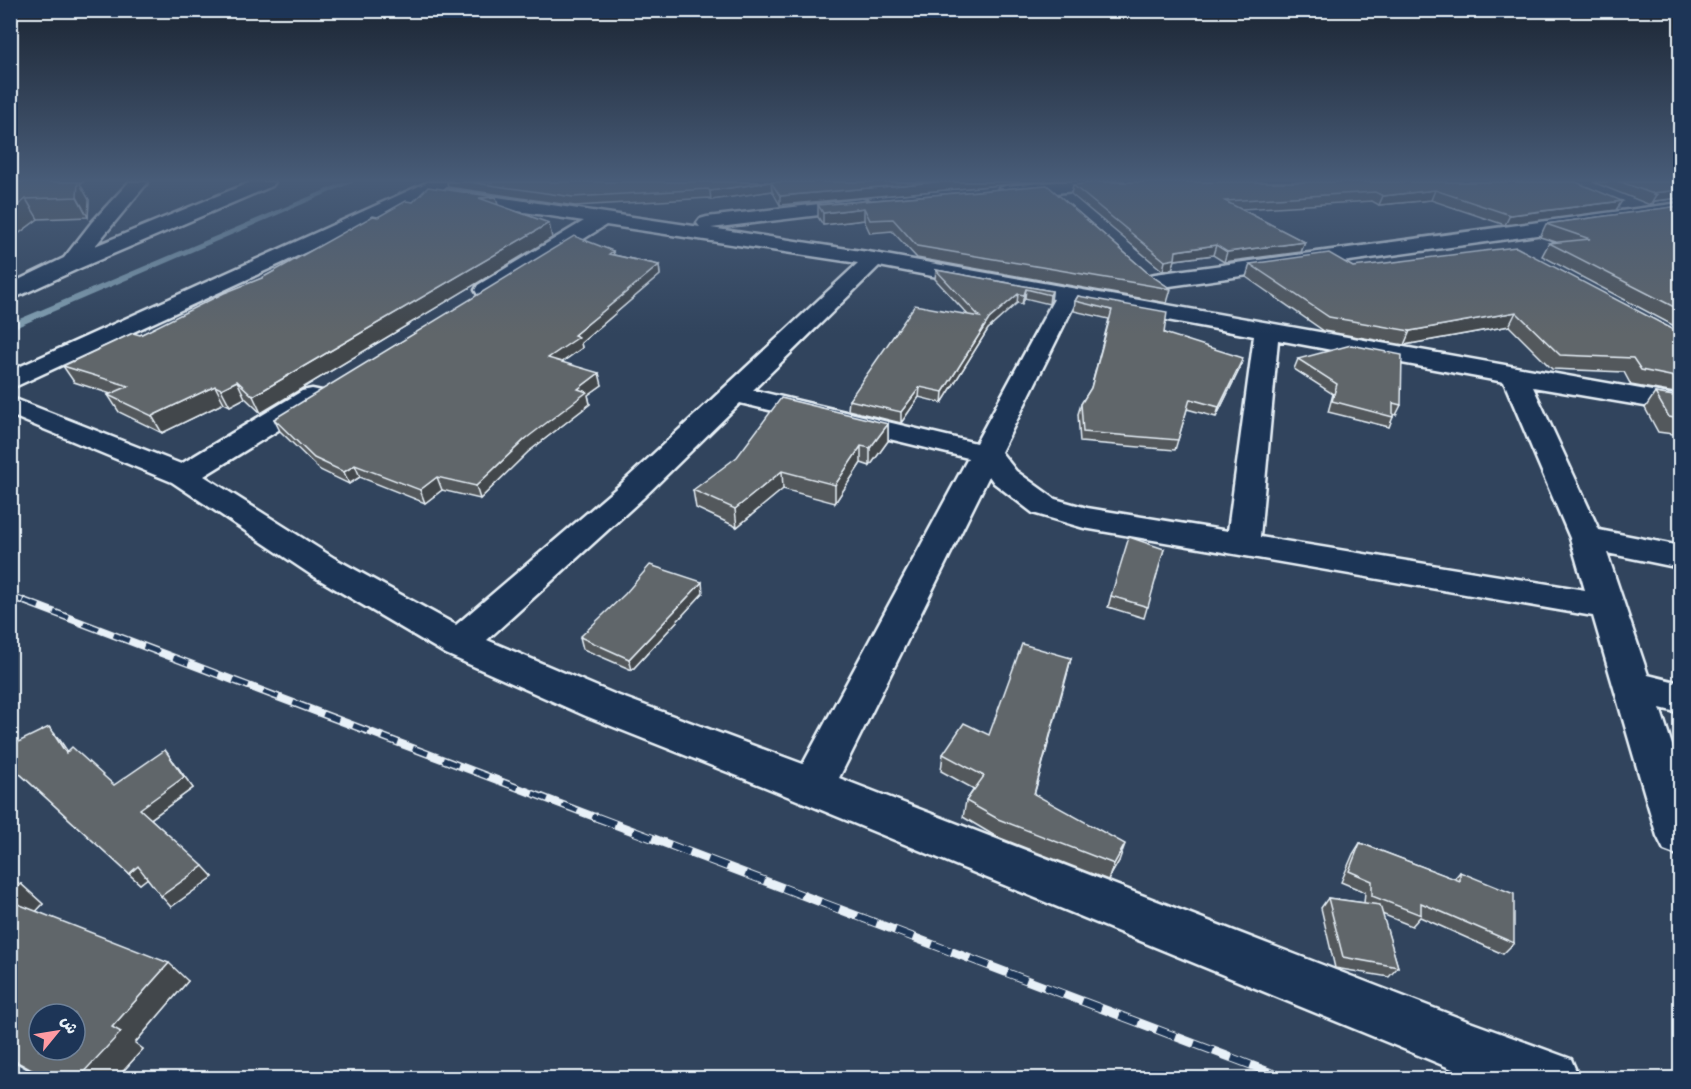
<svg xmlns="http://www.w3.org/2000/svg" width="1691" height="1089" font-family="Mynerve,'Playpen Sans Arabic',sans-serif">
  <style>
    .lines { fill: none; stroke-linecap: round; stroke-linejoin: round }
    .stream { fill: #82a0b2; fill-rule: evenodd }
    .minor-casing { stroke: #e8f1f8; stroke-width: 5 }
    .minor { fill: #1d3557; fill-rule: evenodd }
    .rail-far2-casing { stroke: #e8f1f8; stroke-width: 7 }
    .rail-far1-casing { stroke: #e8f1f8; stroke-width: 8 }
    .rail-casing { stroke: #e8f1f8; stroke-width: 9 }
    .rail-far2 { stroke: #1d3557; stroke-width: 4.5; stroke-dasharray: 13; stroke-linecap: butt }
    .rail-far1 { stroke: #1d3557; stroke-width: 5; stroke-dasharray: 16; stroke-linecap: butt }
    .rail { stroke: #1d3557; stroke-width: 7; stroke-dasharray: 20; stroke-linecap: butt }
    .wall { fill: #53585c; stroke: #e8f1f8; stroke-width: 1.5 }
    .shaded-wall { fill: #43474b; stroke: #e8f1f8; stroke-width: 1.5 }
    .building { fill: #60666b; stroke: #e8f1f8; stroke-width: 1.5; fill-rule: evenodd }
  </style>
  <rect width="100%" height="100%" fill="#31445d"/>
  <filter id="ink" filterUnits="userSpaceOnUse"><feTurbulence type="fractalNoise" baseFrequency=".0167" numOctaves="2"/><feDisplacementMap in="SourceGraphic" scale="12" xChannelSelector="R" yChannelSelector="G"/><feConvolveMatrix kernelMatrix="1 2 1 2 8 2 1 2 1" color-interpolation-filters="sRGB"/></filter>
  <g filter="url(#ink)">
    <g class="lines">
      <!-- stream -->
      <polygon class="stream" points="344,182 354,182 10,330 10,323"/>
      <defs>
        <g id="minor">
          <polygon points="129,182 148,182 95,246 251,182 275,182 272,186 80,268 10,300 10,284 64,258 92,222"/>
          <path d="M428,182H451L443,189L700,227L697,223L700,219L707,217L862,199L869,201L871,205L869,209L711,228L874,253L1680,396V412L1533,387L1599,530L1680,546V568L1607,553L1648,675L1680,683V713L1660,708L1680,770V856L1664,850L1657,836L1593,616L1084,528L1033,513L994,483L989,476L839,778L1467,1021L1571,1059L1579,1078H1477L1467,1075L763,786L586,716L446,654L310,574L172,482L10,415V397L181,464L302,391L312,389L322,391L325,397L322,403L204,476L334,558L456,625L621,484L858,263L606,225L494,295L486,297L478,295L475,290L478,285L584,221L425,197L10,389V371ZM879,266L1054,299L976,443L753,390ZM1075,303L1254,336L1228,531L1087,508L1055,499L1016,471L1001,452ZM1278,340L1504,382L1570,538L1585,590L1260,537ZM740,403L968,458L803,764L614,694L487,640L643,498Z"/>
          <polygon points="1056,182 1123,182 1120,186 1114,187 1006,198 999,196 997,192 999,188 1006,186"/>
          <polygon points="1680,203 1680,215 1155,288 1147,286 1144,281 1147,276 1155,274"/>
        </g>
      </defs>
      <!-- minor casing -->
      <use href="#minor" class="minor-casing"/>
      <!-- minor -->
      <use href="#minor" class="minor"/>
      <defs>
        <polyline id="rail-far2" points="10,596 28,603"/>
        <polyline id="rail-far1" points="24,601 600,819"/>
        <polyline id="rail" points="596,817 1285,1078"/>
      </defs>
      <!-- rail-far2 casing -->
      <use href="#rail-far2" class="rail-far2-casing"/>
      <!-- rail-far1 casing -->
      <use href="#rail-far1" class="rail-far1-casing"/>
      <!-- rail casing -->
      <use href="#rail" class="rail-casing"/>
      <!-- rail-far2 -->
      <use href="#rail-far2" class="rail-far2"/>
      <!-- rail-far1 -->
      <use href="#rail-far1" class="rail-far1"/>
      <!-- rail -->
      <use href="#rail" class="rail"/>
    </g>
    <!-- wall -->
    <g class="wall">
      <polygon points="10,182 83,182 80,184 89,200 88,217 38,219 10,240"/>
      <polygon points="447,182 1033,182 780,205 772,191 711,200 709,198 575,206 448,187"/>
      <polygon points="1576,182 1616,210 1505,225 1431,200 1379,205 1372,201 1241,209 1305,242 1301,252 1224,262 1213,255 1175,260 1172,269 1163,271 1071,194 1073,185"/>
      <polygon points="1593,182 1680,182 1680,198 1654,201 1653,204 1650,205"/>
      <polygon points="1047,185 1149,274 1171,289 1167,303 917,258 892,231 870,233 864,220 823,225 818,217 818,205"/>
      <polygon points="496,197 498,205 552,238 261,413 245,398 230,406 224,403 162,433 119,412 108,395 111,394 74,382 63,366 140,335 262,278 378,217 413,202"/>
      <polygon points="1680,206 1680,329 1542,256 1549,243 1556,242 1540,237 1546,224"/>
      <polygon points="613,251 614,255 659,265 660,275 581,343 582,348 562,362 602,385 588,395 590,404 528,452 480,499 442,490 425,503 360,477 349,484 320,470 280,431 274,419"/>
      <polygon points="1250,264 1353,267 1680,333 1680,394 1631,385 1624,372 1552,369 1509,326 1404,345 1324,331 1246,277"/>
      <polygon points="936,270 1052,291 1051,301 1049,304 1025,298 1022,304 1017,303 988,329 942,403 919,397 901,423 848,410 849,400 968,315 935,279"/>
      <polygon points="1078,296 1164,333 1240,368 1216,417 1187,409 1175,450 1080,442 1078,414 1081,404 1091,388 1109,319 1074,311 1075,301"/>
      <polygon points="1298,359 1401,405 1396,415 1393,414 1393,417 1389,427 1328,412 1333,394 1294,369"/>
      <polygon points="1655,393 1680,397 1680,435 1658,432 1645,408"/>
      <polygon points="888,424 888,441 870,466 861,463 835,503 783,489 737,527 696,508 693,490"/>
      <polygon points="1164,549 1144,618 1108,607 1111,596"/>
      <polygon points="703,593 632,670 583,649 580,637"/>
      <polygon points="1071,658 1034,794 1119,861 1108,880 995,836 963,817 966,801 974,789 941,771 943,754 989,735"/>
      <polygon points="59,739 67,751 114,785 174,762 193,788 151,819 213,877 171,907 147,878 140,884 17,771"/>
      <polygon points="1360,843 1454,879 1460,872 1514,943 1503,954 1420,917 1412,926 1382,914 1398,967 1389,977 1335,968 1321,908 1328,898 1364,903 1365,892 1341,882 1353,854"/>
      <polygon points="10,882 21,884 43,904 36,911 188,981 135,1043 143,1049 117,1078 43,1078 10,1059"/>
    </g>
    <!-- shaded-wall -->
    <g class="shaded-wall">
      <polygon points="58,182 83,182 80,184 89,200 88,217 77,197"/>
      <polygon points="771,182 772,191 711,200 710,191"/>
      <polygon points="935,182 1033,182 780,205 780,196"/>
      <polygon points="1435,190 1431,200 1379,205 1383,196"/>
      <polygon points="1680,190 1680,198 1654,201 1653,204 1650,205 1656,195 1652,193"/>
      <polygon points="26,199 38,219 10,240 10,211"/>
      <polygon points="1622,201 1616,210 1505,225 1510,215"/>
      <polygon points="864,208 864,220 823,225 823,213"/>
      <polygon points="549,223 552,238 261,413 253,396"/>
      <polygon points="1305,242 1301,252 1224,262 1227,252"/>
      <polygon points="1216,245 1213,255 1175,260 1172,269 1163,271 1165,261 1176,251"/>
      <polygon points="659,265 660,275 581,343 582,348 551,370 548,358 574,335"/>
      <polygon points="1026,289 1025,298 1022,304 1024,295"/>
      <polygon points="1052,291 1051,301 1049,304 1050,295"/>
      <polygon points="1018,294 1017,303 988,329 942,403 943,392 989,319"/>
      <polygon points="1516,312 1509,326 1404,345 1410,331"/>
      <polygon points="1243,358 1240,368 1216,417 1219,407"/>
      <polygon points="599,373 602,385 588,395 590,404 528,452 480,499 476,486 578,389"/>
      <polygon points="237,381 245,398 230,406 221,389"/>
      <polygon points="215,386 224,403 162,433 152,416"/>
      <polygon points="920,387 919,397 901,423 901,412"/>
      <polygon points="888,424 888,441 870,466 870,448"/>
      <polygon points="861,446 861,463 835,503 835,485"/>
      <polygon points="355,465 360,477 349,484 344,472"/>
      <polygon points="782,471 783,489 737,527 735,509"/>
      <polygon points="437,477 442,490 425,503 420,490"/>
      <polygon points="702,582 703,593 632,670 629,659"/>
      <polygon points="1071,658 1067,675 1030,810 1034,794"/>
      <polygon points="49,727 59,739 76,764 66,753"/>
      <polygon points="165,750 193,788 149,820 140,809"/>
      <polygon points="1125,844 1119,861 1108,880 1114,864"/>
      <polygon points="138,866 149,877 140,884 129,874"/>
      <polygon points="203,866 213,877 171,907 161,896"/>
      <polygon points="21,884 43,904 29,919 10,903 10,895"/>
      <polygon points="169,963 188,981 135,1043 143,1049 117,1078 78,1078 112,1027"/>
    </g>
    <!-- building -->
    <g class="building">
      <polygon points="10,182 78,182 77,197 26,199 10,211"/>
      <polygon points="469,182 769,182 710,191 708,189 573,197"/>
      <polygon points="771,182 935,182 780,196"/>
      <polygon points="1098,182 1576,182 1622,201 1510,215 1435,190 1383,196 1375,192 1225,201 1305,242 1227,252 1216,245 1176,251 1175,259 1165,261 1073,185"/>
      <polygon points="1621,182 1680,182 1680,190 1652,193 1658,195 1656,195"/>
      <polygon points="1047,185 1149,274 1171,289 917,246 893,219 870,220 864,208 823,213 818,205"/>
      <polygon points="428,187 496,197 479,198 549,223 253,396 237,381 221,389 215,386 152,416 108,395 129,386 63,366 133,333 140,335 224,293 262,278 373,216 378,217 406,201 413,202"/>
      <polygon points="1680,206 1680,310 1549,243 1590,239 1546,224"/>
      <polygon points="574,236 613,251 609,254 659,265 574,335 579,337 548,358 599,373 578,389 587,392 524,440 476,486 437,477 420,490 355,465 344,472 314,458 274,419"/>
      <polygon points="1516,247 1680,333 1680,378 1641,370 1633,358 1560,355 1516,312 1410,331 1329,317 1250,264 1329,253 1353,267"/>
      <polygon points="936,270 1052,291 1050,295 1026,289 1024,295 1018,294 989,319 943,392 920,387 901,412 849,400 915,305 980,317"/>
      <polygon points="1078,296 1167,312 1164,333 1243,358 1219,407 1190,399 1178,440 1083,432 1081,404 1091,388 1112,310 1075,301"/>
      <polygon points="1351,345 1402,355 1401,405 1393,403 1393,417 1332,401 1337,384 1298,359"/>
      <polygon points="1655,393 1680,397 1680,419 1669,417"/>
      <polygon points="781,398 888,424 870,448 861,446 835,485 782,471 735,509 693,490 737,457"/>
      <polygon points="1129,537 1164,549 1148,607 1111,596"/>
      <polygon points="650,565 702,582 629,659 580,637 625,594"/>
      <polygon points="1022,644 1071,658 1034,794 1125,844 1114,864 998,819 966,801 984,776 943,754 964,723 989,735"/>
      <polygon points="49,727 66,753 72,747 114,785 165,750 184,777 140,809 203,866 161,896 138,866 129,874 17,771 10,753 10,746"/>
      <polygon points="1360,843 1460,881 1460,872 1514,894 1514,943 1421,903 1421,915 1372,896 1372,881 1349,871"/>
      <polygon points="10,882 21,884 10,895"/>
      <polygon points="1328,898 1380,905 1398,967 1343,957"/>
      <path d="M10,901L169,963L112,1027L121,1032L78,1078H46L10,1058ZM39,1014H75V1050H39Z"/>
    </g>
  </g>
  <!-- sky -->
  <linearGradient id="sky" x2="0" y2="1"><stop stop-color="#1b2533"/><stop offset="0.54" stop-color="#485c78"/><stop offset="1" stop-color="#485c78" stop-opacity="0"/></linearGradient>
  <rect width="1691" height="334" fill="url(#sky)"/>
  <!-- margin -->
  <rect width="1691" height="1089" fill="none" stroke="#1d3557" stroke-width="36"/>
  <rect x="18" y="18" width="1655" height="1053" fill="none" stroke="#e8f1f8" stroke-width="2" filter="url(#ink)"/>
  <!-- north arrow -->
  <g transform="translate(57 1032) rotate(60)"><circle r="28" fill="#1d3557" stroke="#6e8097" stroke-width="1.5"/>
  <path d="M0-4.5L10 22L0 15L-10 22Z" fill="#ff9aa2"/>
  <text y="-9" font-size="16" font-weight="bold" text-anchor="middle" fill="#e8f1f8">ش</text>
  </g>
</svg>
